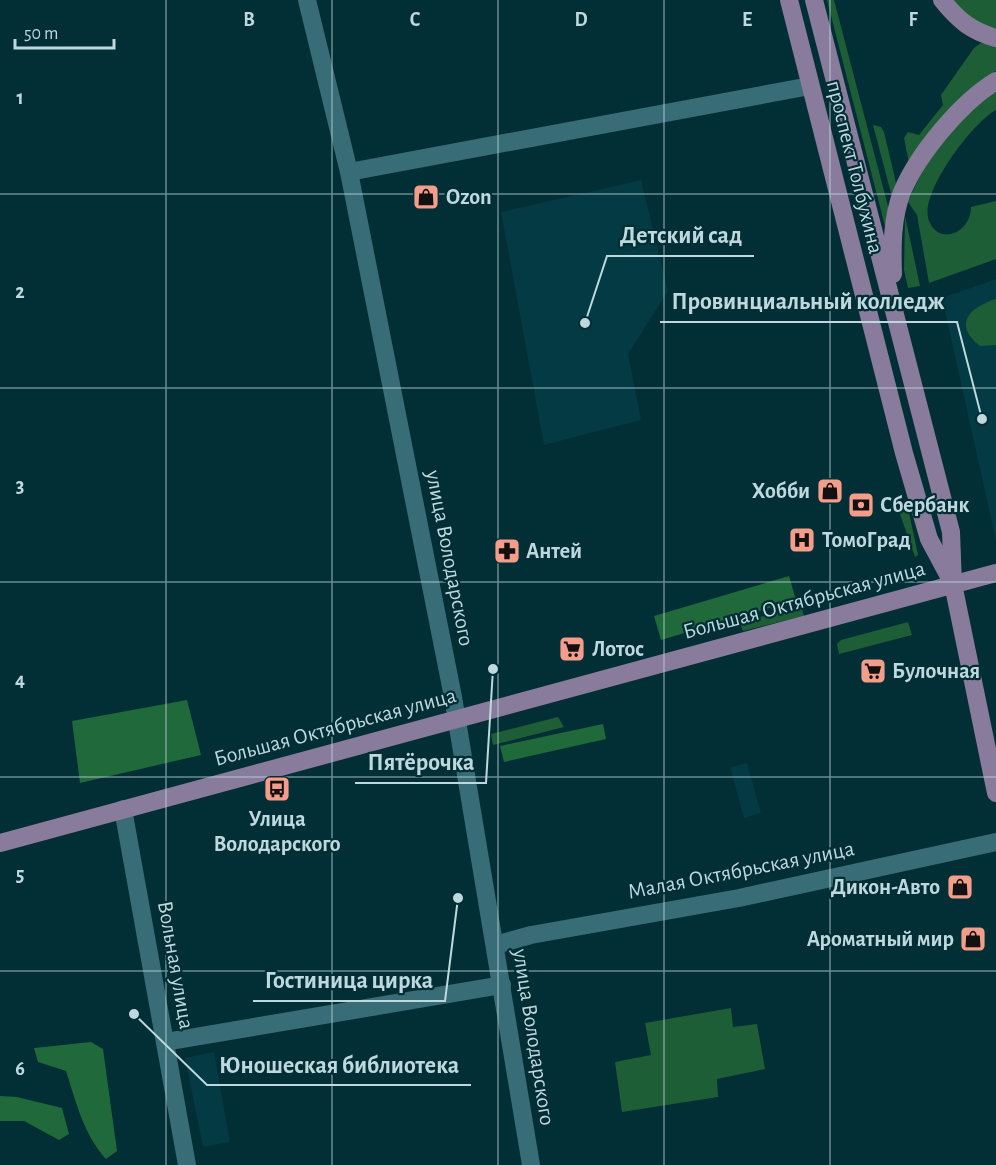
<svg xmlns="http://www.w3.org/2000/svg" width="996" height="1165" font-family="'Alegreya Sans',sans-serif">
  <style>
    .built { fill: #043a43 }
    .green { fill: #1e5e36 }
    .forest { fill: #20693b }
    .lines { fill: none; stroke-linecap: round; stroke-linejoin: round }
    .minor { stroke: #386c77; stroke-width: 18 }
    .major { stroke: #887b9c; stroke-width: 18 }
    .grid { fill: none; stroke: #bed8de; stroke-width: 1.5; stroke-opacity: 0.55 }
    .labels { text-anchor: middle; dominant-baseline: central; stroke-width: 4.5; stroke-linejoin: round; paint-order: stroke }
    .street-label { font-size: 22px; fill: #bed8de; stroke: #022e35 }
    .poi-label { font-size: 22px; font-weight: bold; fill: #bed8de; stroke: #022e35; text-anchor: start }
    .grid-label { font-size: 20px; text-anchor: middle; font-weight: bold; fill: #bed8de; stroke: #022e35; stroke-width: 4.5; stroke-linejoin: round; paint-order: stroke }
    .leader { fill: none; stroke: #bed8de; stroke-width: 2 }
    .callout-dot { fill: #bed8de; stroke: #022e35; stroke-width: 2 }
    .callout-label { font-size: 24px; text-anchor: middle; font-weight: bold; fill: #bed8de; stroke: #022e35; stroke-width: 4.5; stroke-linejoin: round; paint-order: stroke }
  </style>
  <rect width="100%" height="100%" fill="#022e35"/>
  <!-- built -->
  <g class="built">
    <polygon points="641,180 668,291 628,354 641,420 544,445 501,212"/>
    <polygon points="996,279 996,541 942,298"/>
    <polygon points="747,763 761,813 744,818 730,767"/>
    <polygon points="214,1052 230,1142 203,1147 185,1058"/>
  </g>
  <!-- green -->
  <g class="green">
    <polygon points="827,0 834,0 890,214 886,230"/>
    <polygon points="949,0 996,0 996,33 976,25"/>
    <path d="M981,43L996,46V71C958,92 934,129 909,163L904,138L908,132L919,135L943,105L941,95L974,48Z"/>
    <path d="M996,90V110C973,122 918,194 929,221C939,246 971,233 971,207L996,201V259L929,283L917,215L908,202C929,153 954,123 996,90Z"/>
    <polygon points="873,125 881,127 884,132 896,183 892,197"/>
    <polygon points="905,216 920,286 908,288 904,270"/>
    <path d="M996,299V345L980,346C952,324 970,307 996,299Z"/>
    <polygon points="899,496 908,508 918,555 915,557 894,497"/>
    <polygon points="801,605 804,616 743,631 740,623"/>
    <polygon points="908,622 912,635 839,654 837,644 841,640"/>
    <polygon points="558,717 564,727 493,745 491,734"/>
    <polygon points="731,1008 733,1027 757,1024 765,1069 717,1079 718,1097 622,1112 615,1062 651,1055 645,1023"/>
  </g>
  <!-- forest -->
  <g class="forest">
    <polygon points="789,576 796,600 661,640 654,616"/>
    <polygon points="187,700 201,755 80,783 72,721"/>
    <polygon points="603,724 606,739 504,762 500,746"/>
    <path d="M91,1042L103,1049L117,1151L106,1159C84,1135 76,1102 66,1071L38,1062L34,1048Z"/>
    <polygon points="0,1096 17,1097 62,1108 69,1134 59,1140 24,1121 0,1121"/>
  </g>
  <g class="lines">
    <!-- minor -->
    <g class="minor">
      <polyline points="307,0 349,172 453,697 531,1165"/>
      <polyline points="349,172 810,86"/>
      <polyline points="123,809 187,1165"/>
      <polyline points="495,945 531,935 739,898 996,842"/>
      <polyline points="165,1042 502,985"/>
    </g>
    <!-- major -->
    <g class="major">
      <polyline points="789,0 904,453 929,539 952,582"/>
      <polyline points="814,0 951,532 953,584 996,793"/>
      <path d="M942,0C958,20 971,31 996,38"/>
      <path d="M893,274C892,246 892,218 902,192C918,154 961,102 996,81"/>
      <polyline points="0,843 996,573"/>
    </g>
  </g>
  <!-- grid -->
  <path class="grid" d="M166,0V1165M332,0V1165M498,0V1165M664,0V1165M830,0V1165M0,194H996M0,388H996M0,582H996M0,777H996M0,971H996"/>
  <!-- icons -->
  <defs>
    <symbol id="shop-square" viewBox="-11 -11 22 22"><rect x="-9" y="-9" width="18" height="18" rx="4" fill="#f49d8b" stroke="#022e35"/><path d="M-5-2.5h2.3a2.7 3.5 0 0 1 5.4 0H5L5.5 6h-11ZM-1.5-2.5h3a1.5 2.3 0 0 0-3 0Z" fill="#111"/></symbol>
    <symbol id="bank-square" viewBox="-11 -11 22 22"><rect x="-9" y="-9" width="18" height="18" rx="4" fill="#f49d8b" stroke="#022e35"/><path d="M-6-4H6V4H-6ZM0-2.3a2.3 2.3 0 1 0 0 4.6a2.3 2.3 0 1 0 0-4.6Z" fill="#111"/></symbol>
    <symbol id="hospital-square" viewBox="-11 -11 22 22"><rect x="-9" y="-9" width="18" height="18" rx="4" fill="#f49d8b" stroke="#022e35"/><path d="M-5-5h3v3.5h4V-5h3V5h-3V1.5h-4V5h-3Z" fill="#111"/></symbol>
    <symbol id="pharmacy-square" viewBox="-11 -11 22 22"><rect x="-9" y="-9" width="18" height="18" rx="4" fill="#f49d8b" stroke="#022e35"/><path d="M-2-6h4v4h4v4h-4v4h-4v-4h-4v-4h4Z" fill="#111"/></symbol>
    <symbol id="supermarket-square" viewBox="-11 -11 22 22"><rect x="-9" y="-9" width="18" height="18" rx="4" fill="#f49d8b" stroke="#022e35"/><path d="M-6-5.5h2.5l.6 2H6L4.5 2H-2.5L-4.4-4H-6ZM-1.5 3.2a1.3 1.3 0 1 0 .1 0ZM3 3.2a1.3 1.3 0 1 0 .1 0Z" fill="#111"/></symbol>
    <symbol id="bus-square" viewBox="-11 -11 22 22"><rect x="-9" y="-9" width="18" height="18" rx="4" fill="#f49d8b" stroke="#022e35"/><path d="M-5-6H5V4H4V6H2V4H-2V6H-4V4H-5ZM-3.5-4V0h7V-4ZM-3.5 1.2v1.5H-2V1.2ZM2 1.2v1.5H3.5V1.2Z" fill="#111"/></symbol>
  </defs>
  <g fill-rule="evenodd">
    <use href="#shop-square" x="411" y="182" width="30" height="30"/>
    <use href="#shop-square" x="815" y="476" width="30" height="30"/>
    <use href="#bank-square" x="846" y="490" width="30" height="30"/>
    <use href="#hospital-square" x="787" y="525" width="30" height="30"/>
    <use href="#pharmacy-square" x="492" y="536" width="30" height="30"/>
    <use href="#supermarket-square" x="557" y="634" width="30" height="30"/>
    <use href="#supermarket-square" x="858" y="656" width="30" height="30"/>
    <use href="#bus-square" x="262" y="774" width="30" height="30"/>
    <use href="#shop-square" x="945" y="872" width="30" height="30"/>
    <use href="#shop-square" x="958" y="924" width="30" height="30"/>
  </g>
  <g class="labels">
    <!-- street labels -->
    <g class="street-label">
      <text transform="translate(855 167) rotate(76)">проспект Толбухина</text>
      <text transform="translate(450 558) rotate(79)">улица Володарского</text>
      <text transform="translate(804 600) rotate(-15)">Большая Октябрьская улица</text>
      <text transform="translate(335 727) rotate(-15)">Большая Октябрьская улица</text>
      <text transform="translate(741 870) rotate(-11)">Малая Октябрьская улица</text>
      <text transform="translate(176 965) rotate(80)">Вольная улица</text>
      <text transform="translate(534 1037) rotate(81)">улица Володарского</text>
    </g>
    <!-- poi labels -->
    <g class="poi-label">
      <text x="446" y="197">Ozon</text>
      <text x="810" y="491" text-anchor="end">Хобби</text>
      <text x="880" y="505">Сбербанк</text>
      <text x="822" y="540">ТомоГрад</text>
      <text x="526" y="551">Антей</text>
      <text x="592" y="649">Лотос</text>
      <text x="892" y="671">Булочная</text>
      <text x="277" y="819" text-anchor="middle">Улица<tspan x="277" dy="25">Володарского</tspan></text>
      <text x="940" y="887" text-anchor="end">Дикон-Авто</text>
      <text x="954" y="939" text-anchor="end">Ароматный мир</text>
    </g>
  </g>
  <g class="grid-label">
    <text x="249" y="26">B</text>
    <text x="415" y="26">C</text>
    <text x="581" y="26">D</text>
    <text x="747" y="26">E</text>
    <text x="913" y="26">F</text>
    <text x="20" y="104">1</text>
    <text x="20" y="298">2</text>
    <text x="20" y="492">3</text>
    <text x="20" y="686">4</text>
    <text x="20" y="881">5</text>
    <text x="20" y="1075">6</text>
  </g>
  <!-- callouts -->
  <path class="leader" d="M585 323L607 256H754M982 419L957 322H660M493 669L486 783H355M458 898L445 1001H253M134 1014L207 1085H471"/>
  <g class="callout-dot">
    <circle cx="585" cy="323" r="6"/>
    <circle cx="982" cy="419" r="6"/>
    <circle cx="493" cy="669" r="6"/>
    <circle cx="458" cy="898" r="6"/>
    <circle cx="134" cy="1014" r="6"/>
  </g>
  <g class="callout-label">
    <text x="681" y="243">Детский сад</text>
    <text x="808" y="309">Провинциальный колледж</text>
    <text x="421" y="770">Пятёрочка</text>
    <text x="349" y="988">Гостиница цирка</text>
    <text x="339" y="1073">Юношеская библиотека</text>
  </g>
  <!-- scale -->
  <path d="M15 39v9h99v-9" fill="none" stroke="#bed8de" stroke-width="3"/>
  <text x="24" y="39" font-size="18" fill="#bed8de" stroke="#022e35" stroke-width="4.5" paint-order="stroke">50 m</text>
</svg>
